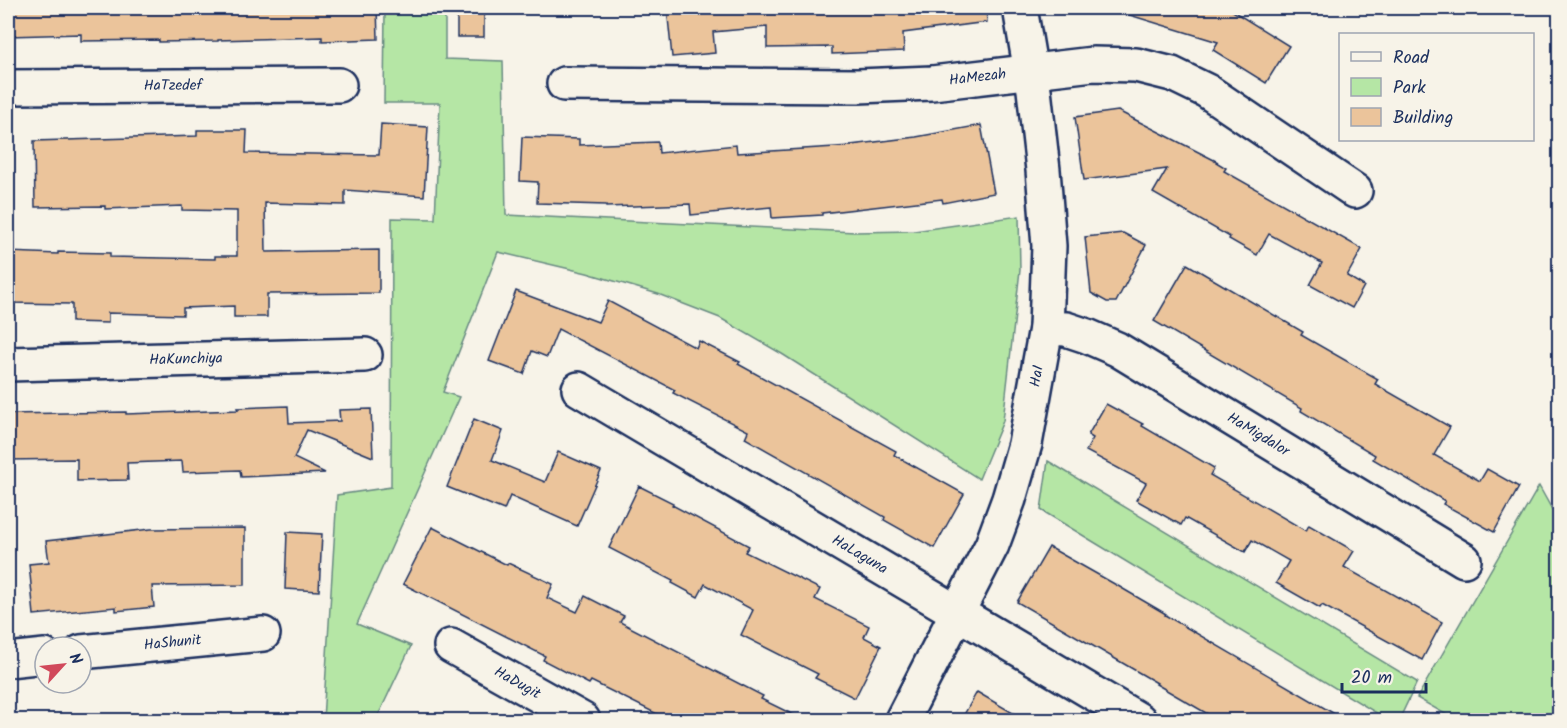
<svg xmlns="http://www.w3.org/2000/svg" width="1567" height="728" font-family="Kalam,sans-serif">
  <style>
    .green { fill: #b5e6a5; stroke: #688a82; stroke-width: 1.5 }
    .building { fill: #ebc49b; stroke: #1b2f5e; stroke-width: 1.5 }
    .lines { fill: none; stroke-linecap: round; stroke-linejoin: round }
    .minor-casing { stroke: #1b2f5e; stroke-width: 38 }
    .minor { stroke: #f7f3e8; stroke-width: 33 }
    .labels { text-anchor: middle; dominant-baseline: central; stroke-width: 5; stroke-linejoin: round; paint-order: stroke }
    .street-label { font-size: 15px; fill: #1b2f5e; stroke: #f7f3e8 }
  </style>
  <rect width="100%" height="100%" fill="#f7f3e8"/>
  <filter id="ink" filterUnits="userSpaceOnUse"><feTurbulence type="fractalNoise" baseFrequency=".0167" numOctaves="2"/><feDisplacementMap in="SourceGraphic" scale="12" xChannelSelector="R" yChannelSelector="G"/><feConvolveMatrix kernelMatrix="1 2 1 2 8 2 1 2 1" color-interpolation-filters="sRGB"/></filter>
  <g filter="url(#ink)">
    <!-- green -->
    <g class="green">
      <polygon points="385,8 445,8 445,59 503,61 506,215 855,232 914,231 1019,216 1020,270 1003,421 979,479 782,354 720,318 658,294 587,273 498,252 443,392 459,397 357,624 411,646 376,720 323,720 337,495 391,487 392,218 435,219 440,103 384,103"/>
      <polygon points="1048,461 1417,682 1399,720 1388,720 1041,510"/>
      <polygon points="1539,486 1559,522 1559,720 1444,720 1447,715 1417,698"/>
    </g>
    <!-- building -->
    <g class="building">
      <polygon points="8,8 377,8 378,39 322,41 322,37 218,40 218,41 159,42 159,40 81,41 81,34 8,36"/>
      <rect x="457" y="8" width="27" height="29"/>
      <polygon points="667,8 986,8 987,22 903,33 904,51 832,54 832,47 767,48 767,27 713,32 715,53 672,57"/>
      <polygon points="1124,8 1228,8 1289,46 1266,83 1213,50 1218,42 1123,13"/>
      <polygon points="1118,111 1218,162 1216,162 1226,168 1224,171 1362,249 1347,276 1364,286 1352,308 1310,285 1322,263 1269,234 1257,255 1229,239 1230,237 1153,193 1167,169 1084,180 1075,117"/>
      <polygon points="381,124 428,127 424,196 345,190 345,205 265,203 266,252 379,250 379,293 267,294 267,317 234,317 234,306 183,308 183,315 108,313 108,323 72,322 72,304 8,303 8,252 58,254 58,252 110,253 110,257 215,259 215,256 237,256 237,211 182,210 182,206 105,209 105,206 35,207 34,141 197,136 197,130 247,130 246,153 379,155"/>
      <polygon points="981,125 994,193 943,203 942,199 822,213 822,215 772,218 771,207 691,215 690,204 606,207 606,205 537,203 538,182 520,181 522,137 579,139 579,145 658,142 659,153 736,145 737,153 851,146 851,145 916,137"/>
      <polygon points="1123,233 1146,245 1116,302 1107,302 1091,293 1085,237"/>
      <polygon points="1187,264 1303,332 1301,335 1378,379 1375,384 1450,427 1434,455 1480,481 1487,469 1519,487 1494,532 1443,504 1445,501 1373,459 1375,455 1301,411 1302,408 1154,321"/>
      <polygon points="516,291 598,322 608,301 696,348 699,341 740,362 738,364 896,451 894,455 964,494 934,548 884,520 885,517 745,438 748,431 673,393 675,390 558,329 547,357 532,351 524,374 489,361"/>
      <polygon points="1106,404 1143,424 1142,426 1214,468 1210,475 1306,531 1309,525 1354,551 1344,567 1442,622 1422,660 1322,605 1320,608 1276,583 1289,561 1252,540 1245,552 1185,518 1181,525 1136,500 1146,483 1086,451 1093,438 1088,435"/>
      <polygon points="288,406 289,423 340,421 339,410 371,409 373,457 307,430 294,458 325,473 241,477 240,470 183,472 182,461 127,463 128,480 77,481 77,459 8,460 8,414 126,412 126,414 238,410 237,408"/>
      <polygon points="474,419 503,431 492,460 545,482 558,452 601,471 577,526 510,496 504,510 447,487"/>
      <polygon points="639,486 673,503 672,505 749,546 745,552 820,589 815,599 869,626 864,637 881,646 855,698 815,678 818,674 741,635 753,610 705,584 698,597 672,583 673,581 609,548"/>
      <polygon points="432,527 507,565 508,563 553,584 547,598 577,612 585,596 624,616 620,622 763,696 761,699 804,720 669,720 591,681 589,684 543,660 545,656 403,584"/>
      <polygon points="245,528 245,585 152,586 154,607 116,611 116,607 34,615 29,564 49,562 46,541 151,529"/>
      <polygon points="287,532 322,534 319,591 285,589"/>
      <polygon points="1049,547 1118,586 1166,614 1165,615 1345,720 1218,720 1156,684 1157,683 1017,602"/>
      <polygon points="977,692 1025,720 961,720"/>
    </g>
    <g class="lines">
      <defs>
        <g id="minor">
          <path id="s1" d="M564,84L858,86L932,83L1093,64L1136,65L1172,74L1207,91L1355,191"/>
          <path id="s2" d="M8,87L339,85"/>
          <path id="s3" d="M1046,328L1066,329L1087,336L1117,349L1464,560"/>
          <path id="s4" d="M8,364L365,355"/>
          <path id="s5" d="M579,389L1139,720"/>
          <path id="s6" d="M451,646L583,720"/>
          <path id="s7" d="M81,652L263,634"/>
          <polyline points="8,660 45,656"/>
          <path id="s8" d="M902,720L992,545L1009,499L1025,444L1046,328L1049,246L1043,170L1034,90L1020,8"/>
        </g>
      </defs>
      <!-- minor casing -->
      <use href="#minor" class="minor-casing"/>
      <!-- minor -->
      <use href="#minor" class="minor"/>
    </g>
  </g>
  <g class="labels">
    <!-- street labels -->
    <g class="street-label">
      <text stroke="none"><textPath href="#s1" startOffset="414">HaMezah</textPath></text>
      <text stroke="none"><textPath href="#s2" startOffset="165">HaTzedef</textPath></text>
      <text stroke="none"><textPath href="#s4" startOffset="178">HaKunchiya</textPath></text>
      <text stroke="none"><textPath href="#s8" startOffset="372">HaI</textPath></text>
      <text stroke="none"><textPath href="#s3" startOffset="240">HaMigdalor</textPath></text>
      <text stroke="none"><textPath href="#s5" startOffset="326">HaLaguna</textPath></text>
      <text stroke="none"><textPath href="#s7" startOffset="92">HaShunit</textPath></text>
      <text stroke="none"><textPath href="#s6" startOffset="76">HaDugit</textPath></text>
    </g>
  </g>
  <!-- margin -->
  <rect width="1567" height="728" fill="none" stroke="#f7f3e8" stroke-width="30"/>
  <rect x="15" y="15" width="1537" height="698" fill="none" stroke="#1b2f5e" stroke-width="2" filter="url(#ink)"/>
  <!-- legend -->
  <rect x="1339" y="33" width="195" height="108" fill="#f7f3e8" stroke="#9fa5b1" stroke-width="1.5"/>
  <rect x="1351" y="52" width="30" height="9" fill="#f7f3e8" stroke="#9fa5b1" stroke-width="1.5"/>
  <text x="1393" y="63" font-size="18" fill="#1b2f5e">Road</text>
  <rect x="1351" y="78" width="30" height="18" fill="#b5e6a5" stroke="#9fa5b1" stroke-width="1.5"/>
  <text x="1393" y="93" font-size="18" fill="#1b2f5e">Park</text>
  <rect x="1351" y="108" width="30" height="18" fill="#ebc49b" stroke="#9fa5b1" stroke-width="1.5"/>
  <text x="1393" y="123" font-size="18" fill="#1b2f5e">Building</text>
  <!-- north arrow -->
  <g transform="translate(63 665) rotate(63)"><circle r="28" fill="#f7f3e8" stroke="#9fa5b1" stroke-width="1.5"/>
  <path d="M0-4.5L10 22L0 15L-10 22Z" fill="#d1495b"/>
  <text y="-9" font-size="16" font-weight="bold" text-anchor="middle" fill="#1b2f5e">N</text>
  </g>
  <!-- scale -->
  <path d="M1342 683v9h84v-9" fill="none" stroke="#1b2f5e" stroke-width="3"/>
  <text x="1351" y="683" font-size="18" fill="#1b2f5e" stroke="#f7f3e8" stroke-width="4.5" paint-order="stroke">20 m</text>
</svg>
